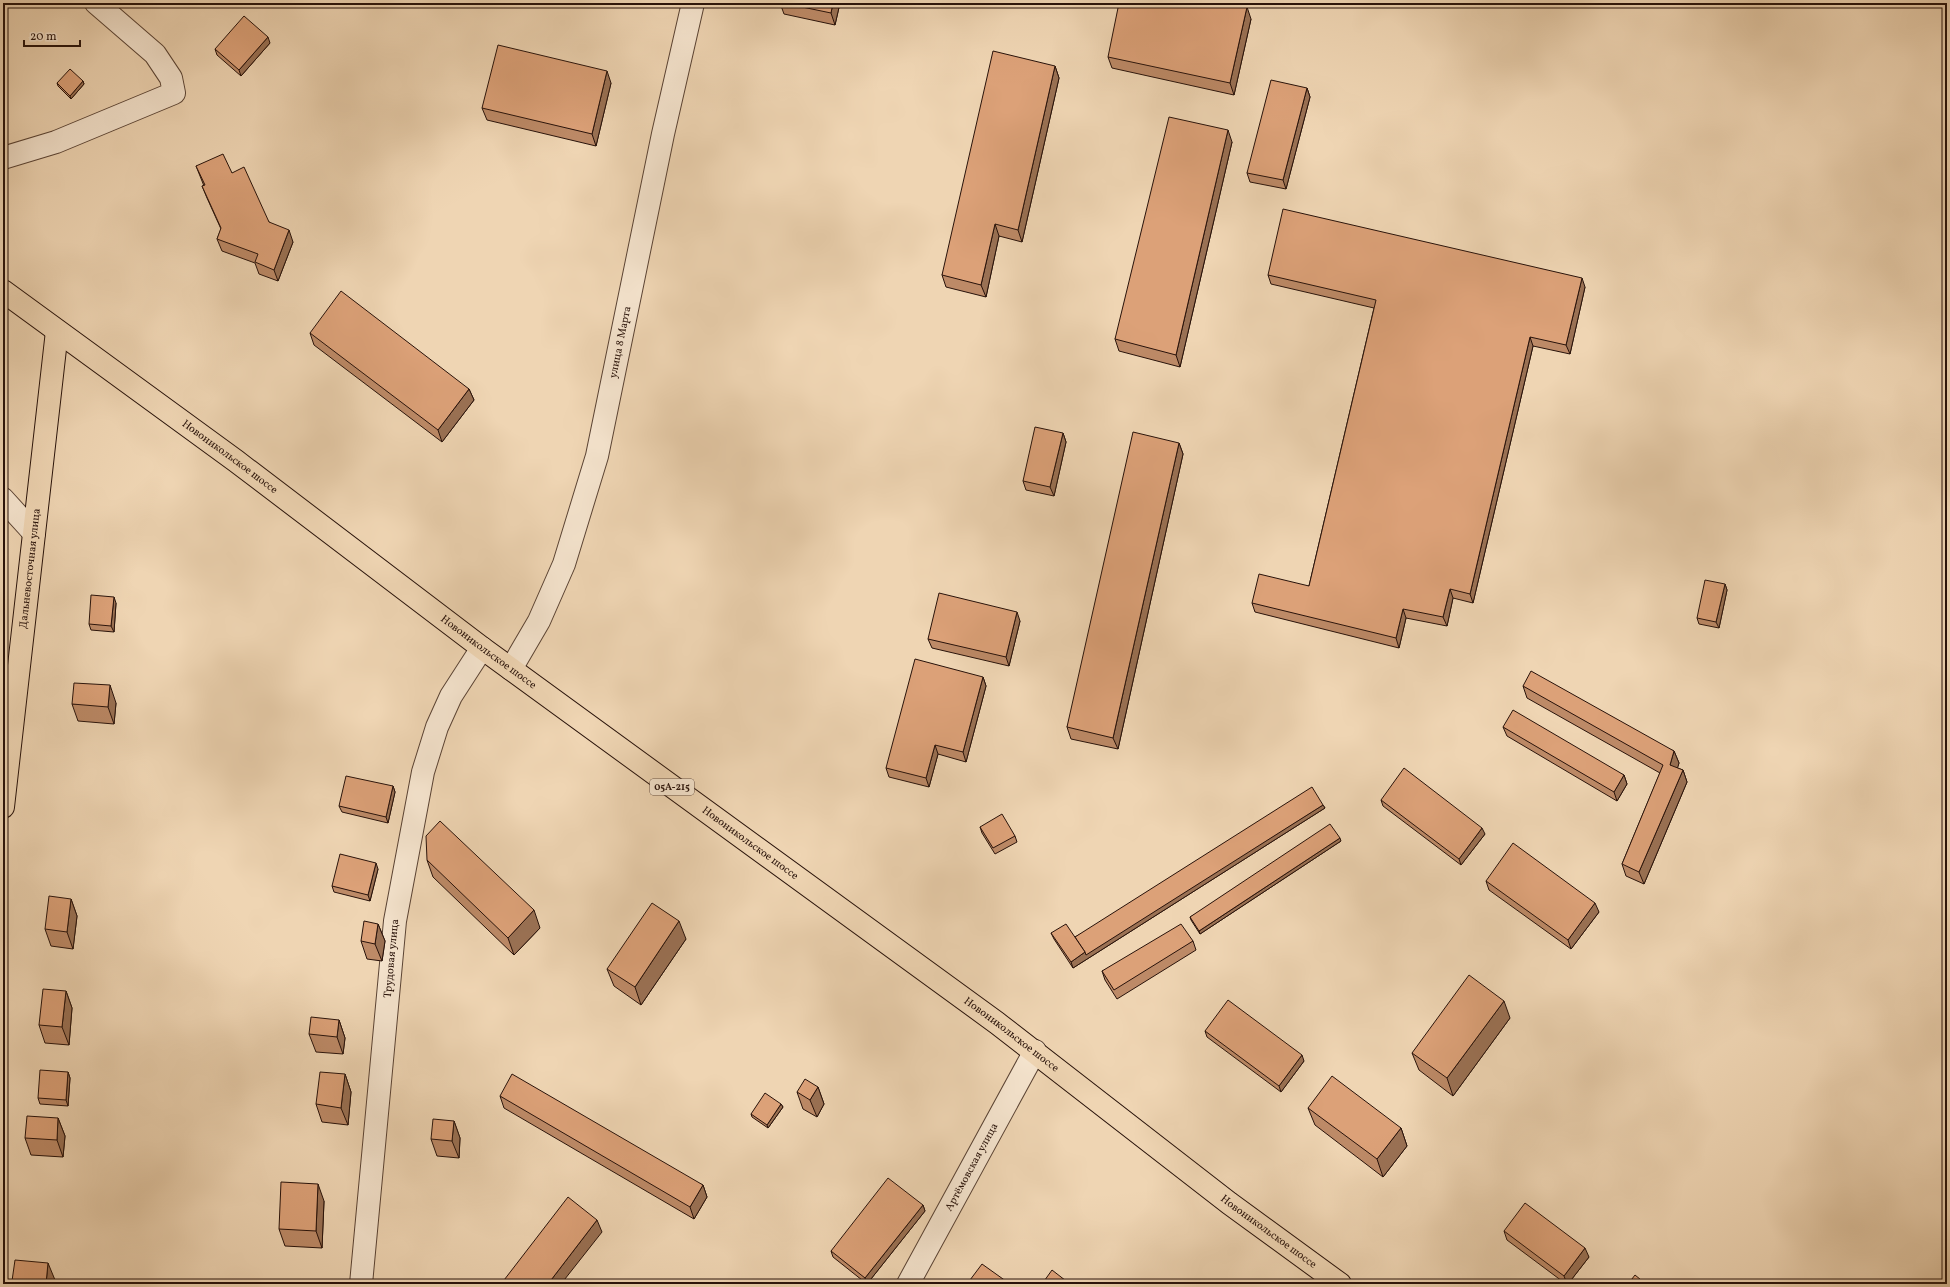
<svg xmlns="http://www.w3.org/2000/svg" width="1950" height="1287" font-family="Vollkorn,serif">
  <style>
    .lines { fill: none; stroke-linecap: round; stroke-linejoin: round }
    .minor-casing { stroke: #5a4334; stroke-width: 24 }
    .major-casing { stroke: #28120a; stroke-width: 24 }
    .highway-casing { stroke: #28120a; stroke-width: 24 }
    .minor { stroke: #f5e4ce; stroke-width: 22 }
    .major { stroke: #efd5b3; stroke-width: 22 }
    .highway { stroke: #efd5b3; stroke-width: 22 }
    .wall { fill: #bd8a67; stroke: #28120a }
    .shaded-wall { fill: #9a7154; stroke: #28120a }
    .building { fill: #dca178; stroke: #28120a }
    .labels { text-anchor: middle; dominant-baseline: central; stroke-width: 4; stroke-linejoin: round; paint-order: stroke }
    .shield { fill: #f5e4ce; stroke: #665145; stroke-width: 1 }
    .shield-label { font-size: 10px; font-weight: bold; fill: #28120a }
    .street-label { font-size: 11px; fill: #28120a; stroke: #f5e4ce }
  </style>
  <rect width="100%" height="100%" fill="#efd5b3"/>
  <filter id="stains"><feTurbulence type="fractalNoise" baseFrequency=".005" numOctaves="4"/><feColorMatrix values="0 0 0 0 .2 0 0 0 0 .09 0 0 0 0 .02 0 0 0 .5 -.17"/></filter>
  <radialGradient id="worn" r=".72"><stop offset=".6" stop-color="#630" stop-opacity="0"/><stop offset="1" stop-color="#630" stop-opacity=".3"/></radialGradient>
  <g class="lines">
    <defs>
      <g id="minor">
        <polyline points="3,158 56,142 174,93 171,78 155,54 96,3"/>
        <polyline points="3,499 34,533"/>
        <path id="s1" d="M511,669L539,621L564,564L597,456L663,134L693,3"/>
        <path id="s2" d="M361,1284L395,921L423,772L437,727L451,696L482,648"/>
        <path id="s3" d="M908,1284L1035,1051"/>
      </g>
      <g id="major">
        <path id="s4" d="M3,807L57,331"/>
      </g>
      <g id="highway">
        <path id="s5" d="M3,291L236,461L482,648L997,1023L1229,1203L1340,1284"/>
      </g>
    </defs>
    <!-- minor casing -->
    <use href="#minor" class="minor-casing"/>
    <!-- major casing -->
    <use href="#major" class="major-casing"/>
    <!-- highway casing -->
    <use href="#highway" class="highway-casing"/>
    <!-- minor -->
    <use href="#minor" class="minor"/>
    <!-- major -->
    <use href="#major" class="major"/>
    <!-- highway -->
    <use href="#highway" class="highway"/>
  </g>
  <!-- wall -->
  <g class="wall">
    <polygon points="780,3 840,3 835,25 784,14"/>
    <polygon points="1251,19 1234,95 1112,68 1108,57"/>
    <polygon points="270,43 241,76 217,55 215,49"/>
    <polygon points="1055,66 1059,78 1022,242 999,236 986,297 946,287 942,275"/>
    <polygon points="83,81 84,84 71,99 58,86 57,83"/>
    <polygon points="611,83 596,146 487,120 482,108"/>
    <polygon points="1307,88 1310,97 1286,189 1250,182 1247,173"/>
    <polygon points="1232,142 1180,367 1119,351 1115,339"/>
    <polygon points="196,166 232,173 269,222 293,242 278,281 259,274 255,263 222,251 217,239 221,229 207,198 202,186 204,186"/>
    <polygon points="1268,275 1585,287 1570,354 1533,346 1473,603 1453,598 1447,626 1406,618 1399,648 1255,612 1252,603 1309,586 1374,308 1271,284"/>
    <polygon points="310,333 469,389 474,400 442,442 314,345"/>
    <polygon points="1063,433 1066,442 1054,496 1026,490 1023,481"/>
    <polygon points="1179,443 1183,454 1118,749 1071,739 1067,727"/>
    <polygon points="1725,584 1727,590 1719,628 1699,624 1697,618"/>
    <polygon points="116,603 114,632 91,630 89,624"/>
    <polygon points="1020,621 1009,666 932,648 928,639"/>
    <polygon points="983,677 986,686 966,762 938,754 929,787 889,777 886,768"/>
    <polygon points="1523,686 1674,751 1679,763 1677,768 1683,770 1687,782 1644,884 1626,876 1622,864 1660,773 1527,698"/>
    <polygon points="116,703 114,724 78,721 72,704"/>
    <polygon points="1503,727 1624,775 1627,784 1617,801 1507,736"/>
    <polygon points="393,786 395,792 388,823 342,812 339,806"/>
    <polygon points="1381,800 1485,834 1461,865 1383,806"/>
    <polygon points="1323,805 1325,808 1073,968 1054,939 1051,933 1075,937"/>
    <polygon points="980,827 1015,836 1017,842 995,854 982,833"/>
    <polygon points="1341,841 1200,934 1191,920 1190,917"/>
    <polygon points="427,860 540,928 514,955 433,877"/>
    <polygon points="378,869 370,901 334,892 332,886"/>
    <polygon points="1486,881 1599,912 1571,949 1489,890"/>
    <polygon points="71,899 77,916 73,949 51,946 45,929"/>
    <polygon points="378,924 385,941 382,961 367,959 361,941"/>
    <polygon points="686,939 641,1005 614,986 607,969"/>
    <polygon points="1193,941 1196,950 1117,999 1105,980 1102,971"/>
    <polygon points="66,991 72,1008 69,1045 45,1043 39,1025"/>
    <polygon points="1510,1018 1453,1096 1419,1070 1412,1053"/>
    <polygon points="339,1020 345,1038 343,1054 316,1052 309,1034"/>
    <polygon points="1205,1031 1304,1061 1281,1092 1207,1037"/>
    <polygon points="68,1072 70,1078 68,1106 40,1104 38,1098"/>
    <polygon points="345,1074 351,1092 348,1125 322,1122 316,1104"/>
    <polygon points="818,1087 824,1104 817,1117 803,1109 797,1092"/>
    <polygon points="500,1096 703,1185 707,1197 694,1219 504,1108"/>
    <polygon points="781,1104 783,1107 768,1128 752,1117 751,1114"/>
    <polygon points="1308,1108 1401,1128 1407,1146 1383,1177 1315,1125"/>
    <polygon points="58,1118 65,1136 63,1157 31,1155 25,1138"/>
    <polygon points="454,1121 460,1138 459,1158 437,1156 431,1139"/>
    <polygon points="324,1201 322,1248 285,1246 279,1229"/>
    <polygon points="923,1205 925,1211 867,1284 833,1257 831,1251"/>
    <polygon points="1504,1231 1589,1257 1568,1284 1566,1284 1507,1240"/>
    <polygon points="55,1280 54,1284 13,1284 12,1281"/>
  </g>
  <!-- shaded-wall -->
  <g class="shaded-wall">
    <polygon points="833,3 840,3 835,25 831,13"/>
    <polygon points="1247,7 1251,19 1234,95 1230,83"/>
    <polygon points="268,37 270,43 241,76 239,70"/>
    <polygon points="1055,66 1059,78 1022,242 1018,230"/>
    <polygon points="607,71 611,83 596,146 592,134"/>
    <polygon points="83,81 84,84 71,99 70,96"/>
    <polygon points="1307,88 1310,97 1286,189 1283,180"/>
    <polygon points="1228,130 1232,142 1180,367 1176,355"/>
    <polygon points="995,224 999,236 986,297 981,285"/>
    <polygon points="289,230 293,242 278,281 274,270"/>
    <polygon points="1582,278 1585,287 1570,354 1566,345"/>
    <polygon points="1530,337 1533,346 1473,603 1470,594"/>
    <polygon points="469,389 474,400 442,442 438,430"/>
    <polygon points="1063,433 1066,442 1054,496 1050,487"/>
    <polygon points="1179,443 1183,454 1118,749 1113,738"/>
    <polygon points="1725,584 1727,590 1719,628 1716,622"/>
    <polygon points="1450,589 1453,598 1447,626 1443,617"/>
    <polygon points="114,597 116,603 114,632 111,626"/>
    <polygon points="1403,609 1406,618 1399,648 1396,638"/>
    <polygon points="1017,612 1020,621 1009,666 1006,657"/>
    <polygon points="983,677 986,686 966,762 963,752"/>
    <polygon points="110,685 116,703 114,724 108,707"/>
    <polygon points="935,745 938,754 929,787 926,778"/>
    <polygon points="1674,751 1679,763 1675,777 1670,765"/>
    <polygon points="1683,770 1687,782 1644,884 1639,872"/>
    <polygon points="1624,775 1627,784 1617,801 1614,792"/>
    <polygon points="393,786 395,792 388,823 386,817"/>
    <polygon points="1323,805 1325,808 1073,968 1071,962 1085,952"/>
    <polygon points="1482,828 1485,834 1461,865 1459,859"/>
    <polygon points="1340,838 1341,841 1200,934 1199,931"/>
    <polygon points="376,863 378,869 370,901 368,895"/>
    <polygon points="71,899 77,916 73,949 67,932"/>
    <polygon points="1595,903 1599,912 1571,949 1568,940"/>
    <polygon points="534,910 540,928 514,955 508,938"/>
    <polygon points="679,921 686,939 641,1005 635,987"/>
    <polygon points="378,924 385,941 382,961 375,944"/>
    <polygon points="66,991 72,1008 69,1045 62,1027"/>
    <polygon points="1504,1001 1510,1018 1453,1096 1447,1078"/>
    <polygon points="339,1020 345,1038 343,1054 337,1037"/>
    <polygon points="1302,1055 1304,1061 1281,1092 1279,1086"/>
    <polygon points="68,1072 70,1078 68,1106 66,1100"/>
    <polygon points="345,1074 351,1092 348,1125 341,1108"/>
    <polygon points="818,1087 824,1104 817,1117 810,1100"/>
    <polygon points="781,1104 783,1107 768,1128 767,1125"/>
    <polygon points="58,1118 65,1136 63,1157 57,1140"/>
    <polygon points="454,1121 460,1138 459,1158 452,1141"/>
    <polygon points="1401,1128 1407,1146 1383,1177 1377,1159"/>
    <polygon points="318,1184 324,1201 322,1248 316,1231"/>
    <polygon points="703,1185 707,1197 694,1219 690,1207"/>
    <polygon points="923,1205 925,1211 867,1284 865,1278"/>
    <polygon points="597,1220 602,1232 561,1284 548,1284"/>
    <polygon points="1585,1248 1589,1257 1568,1284 1567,1284 1564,1276"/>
    <polygon points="48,1263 55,1280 54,1284 46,1284"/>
  </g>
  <!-- building -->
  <g class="building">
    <polygon points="783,3 833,3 831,13"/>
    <polygon points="1119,3 1229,3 1247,7 1230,83 1108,57"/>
    <polygon points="244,16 268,37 239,70 215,49"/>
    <polygon points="498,45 607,71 592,134 482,108"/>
    <polygon points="993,51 1055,66 1018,230 995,224 981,285 942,275"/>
    <polygon points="70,69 83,81 70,96 57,83"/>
    <polygon points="1271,80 1307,88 1283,180 1247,173"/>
    <polygon points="1169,117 1228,130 1176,355 1115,339"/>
    <polygon points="223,154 232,173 244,167 269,222 289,230 274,270 255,262 258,254 217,239 221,228 202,186 205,185 196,166"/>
    <polygon points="1283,209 1582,278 1566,345 1530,337 1470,594 1450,589 1443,617 1403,609 1396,638 1252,603 1259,574 1309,586 1376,300 1268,275"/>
    <polygon points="341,291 469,389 438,430 310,333"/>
    <polygon points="1035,427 1063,433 1050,487 1023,481"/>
    <polygon points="1133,432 1179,443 1113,738 1067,727"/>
    <polygon points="1705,580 1725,584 1716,622 1697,618"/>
    <polygon points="939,593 1017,612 1006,657 928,639"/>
    <polygon points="91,595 114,597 111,626 89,624"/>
    <polygon points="915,659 983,677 963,752 935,745 926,778 886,768"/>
    <polygon points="1531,671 1674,751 1670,765 1683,770 1639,872 1622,864 1663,765 1523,686"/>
    <polygon points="74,683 110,685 108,707 72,704"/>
    <polygon points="1513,710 1624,775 1614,792 1503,727"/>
    <polygon points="1404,768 1482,828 1459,859 1381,800"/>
    <polygon points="346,776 393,786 386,817 339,806"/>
    <polygon points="1312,787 1323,805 1086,955 1085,952 1075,937"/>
    <polygon points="1002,814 1015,836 993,848 980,827"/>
    <polygon points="440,821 534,910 508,938 427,860 426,836"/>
    <polygon points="1330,824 1340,838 1199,931 1190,917"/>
    <polygon points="1513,843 1595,903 1568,940 1486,881"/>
    <polygon points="340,854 376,863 368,895 332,886"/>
    <polygon points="49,896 71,899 67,932 45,929"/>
    <polygon points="652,903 679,921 635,987 607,969"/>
    <polygon points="364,921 378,924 375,944 361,941"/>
    <polygon points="1066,924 1085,952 1071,962 1051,933"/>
    <polygon points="1181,924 1193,941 1114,990 1102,971"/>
    <polygon points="1469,975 1504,1001 1447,1078 1412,1053"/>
    <polygon points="43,989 66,991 62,1027 39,1025"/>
    <polygon points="1228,1000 1302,1055 1279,1086 1205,1031"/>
    <polygon points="311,1017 339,1020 337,1037 309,1034"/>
    <polygon points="40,1070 68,1072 66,1100 38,1098"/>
    <polygon points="320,1072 345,1074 341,1108 316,1104"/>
    <polygon points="512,1074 703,1185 690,1207 500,1096"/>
    <polygon points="1332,1076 1401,1128 1377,1159 1308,1108"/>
    <polygon points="805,1079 818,1087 810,1100 797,1092"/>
    <polygon points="765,1093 781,1104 767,1125 751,1114"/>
    <polygon points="27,1116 58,1118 57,1140 25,1138"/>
    <polygon points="433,1119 454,1121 452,1141 431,1139"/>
    <polygon points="888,1178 923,1205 865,1278 831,1251"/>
    <polygon points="281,1182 318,1184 316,1231 279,1229"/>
    <polygon points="568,1197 597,1220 548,1284 501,1284"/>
    <polygon points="1525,1203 1585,1248 1564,1276 1504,1231"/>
    <polygon points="15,1260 48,1263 46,1284 12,1281"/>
    <polygon points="982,1264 1010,1284 967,1284"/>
    <polygon points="1052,1270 1070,1284 1042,1284"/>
    <polygon points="1635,1275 1646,1284 1628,1284"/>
  </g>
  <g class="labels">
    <!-- shield labels -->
    <rect class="shield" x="650" y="779" width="44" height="16" rx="3"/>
    <g class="shield-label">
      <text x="672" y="787">05А-215</text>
    </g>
    <!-- street labels -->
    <g class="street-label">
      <text stroke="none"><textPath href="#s1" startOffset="347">улица 8 Марта</textPath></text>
      <text stroke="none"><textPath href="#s5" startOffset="281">Новоникольское шоссе</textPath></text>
      <text stroke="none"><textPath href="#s4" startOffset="240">Дальневосточная улица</textPath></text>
      <text stroke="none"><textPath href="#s5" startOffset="605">Новоникольское шоссе</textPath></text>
      <text stroke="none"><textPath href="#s5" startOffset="929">Новоникольское шоссе</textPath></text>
      <text stroke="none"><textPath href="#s2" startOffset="327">Трудовая улица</textPath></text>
      <text stroke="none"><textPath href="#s5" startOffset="1253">Новоникольское шоссе</textPath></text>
      <text stroke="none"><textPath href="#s3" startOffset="133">Артёмовская улица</textPath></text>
      <text stroke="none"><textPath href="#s5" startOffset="1577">Новоникольское шоссе</textPath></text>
    </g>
  </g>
  <!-- margin -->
  <rect width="1950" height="1287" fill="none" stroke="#efd5b3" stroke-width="16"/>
  <rect x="4" y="4" width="1942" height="1279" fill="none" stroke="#28120a" stroke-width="2"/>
  <rect x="8" y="8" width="1934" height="1271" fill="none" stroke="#28120a"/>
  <!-- scale -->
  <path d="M24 40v6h56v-6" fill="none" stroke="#28120a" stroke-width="2"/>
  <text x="30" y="40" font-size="12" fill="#28120a" stroke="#f5e4ce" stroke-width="3" paint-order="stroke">20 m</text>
  <rect width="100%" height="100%" filter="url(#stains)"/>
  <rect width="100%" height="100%" fill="url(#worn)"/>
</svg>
